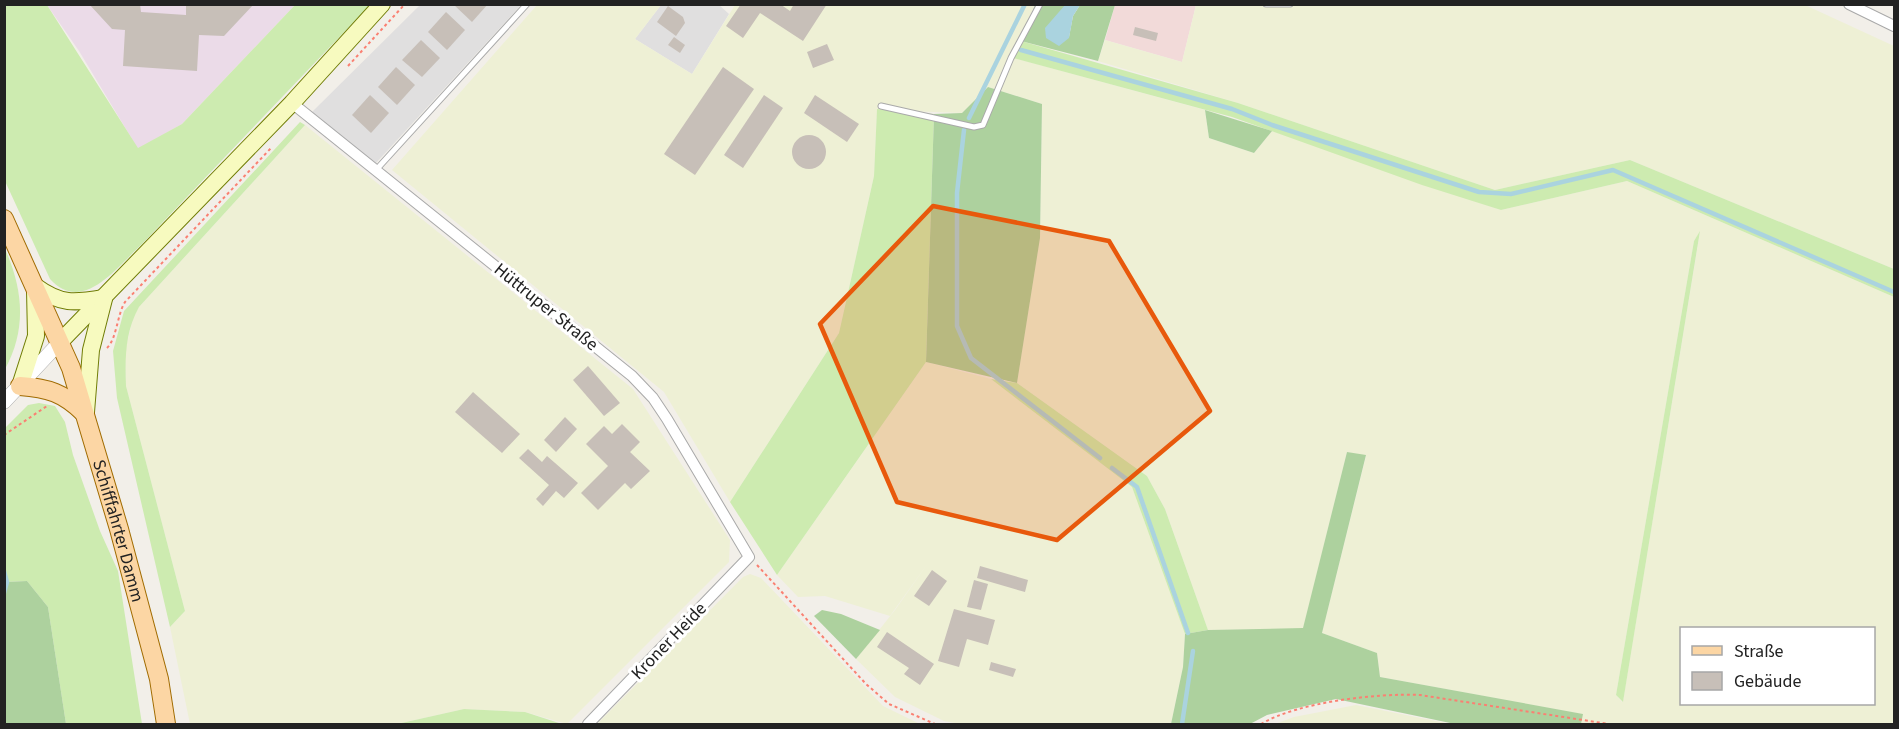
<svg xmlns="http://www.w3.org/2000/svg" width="1899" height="729" font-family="'Source Sans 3',sans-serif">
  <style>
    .residential { fill: #e0dfdf }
    .commercial { fill: #f2dad9 }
    .industrial { fill: #ebdbe8 }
    .farmland { fill: #eef0d5; fill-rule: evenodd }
    .grass { fill: #cdebb0 }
    .forest { fill: #add19e }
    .water { fill: #aad3df }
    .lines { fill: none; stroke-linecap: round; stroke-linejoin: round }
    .stream { stroke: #aad3df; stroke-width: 4.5 }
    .building { fill: #c7bfb8 }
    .service-casing { stroke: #a9a9a9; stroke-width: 7 }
    .minor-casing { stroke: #a9a9a9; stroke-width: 12 }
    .tertiary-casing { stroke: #a9a9a9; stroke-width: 15 }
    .secondary-casing { stroke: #707d05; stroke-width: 18 }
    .primary-casing { stroke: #a06b00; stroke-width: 20 }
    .path { stroke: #fa8072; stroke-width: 2; stroke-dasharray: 3 3; stroke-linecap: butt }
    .service { stroke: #fff; stroke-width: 5 }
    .minor { stroke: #fff; stroke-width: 10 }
    .tertiary { stroke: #fff; stroke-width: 14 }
    .secondary { stroke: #f7fabf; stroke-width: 16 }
    .primary { stroke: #fcd6a4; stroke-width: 18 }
    .marked { fill: #e8590c; fill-opacity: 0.2; stroke: #e8590c; stroke-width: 4.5; stroke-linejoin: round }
    .labels { text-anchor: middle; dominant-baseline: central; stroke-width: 6; stroke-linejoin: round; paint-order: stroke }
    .street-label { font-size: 18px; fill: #222; stroke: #fff }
  </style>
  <rect width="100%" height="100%" fill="#f2efe9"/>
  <!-- residential -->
  <g class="residential">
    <polygon points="420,5 521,5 376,163 311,113"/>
    <polygon points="661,5 719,5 729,14 692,74 635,39"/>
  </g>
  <!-- commercial -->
  <polygon class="commercial" points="1115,5 1196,5 1182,62 1105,40"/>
  <!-- industrial -->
  <polygon class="industrial" points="47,5 295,5 182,124 138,149 79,51"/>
  <!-- farmland -->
  <g class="farmland">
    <path d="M1035,4L1014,58L1205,110L1209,138L1254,153L1272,131L1501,210L1627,181L1894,297V724H1581L1582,714L1380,677L1377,653L1322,633L1366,456L1347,452L1303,629L1208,630L1165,509L1147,476L1017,383L1040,238L1042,104L988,87L962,113L877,110L874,176L839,333L730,502L664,392L392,170L537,5H661L635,39L692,74L735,5ZM1700,232L1623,701L1622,702L1616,695L1694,241ZM1682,628H1874V704H1682Z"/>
    <polygon points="1291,4 1805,5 1894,46 1894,269 1630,160 1495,190 1238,103 1098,61 1105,40 1182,62 1196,5"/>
    <polygon points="305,125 633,389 730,540 729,562 567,724 525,712 464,709 397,724 190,724 170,627 185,611 126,386 125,351 133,318 139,307"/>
    <polygon points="926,362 991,379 1132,487 1185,634 1183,667 1171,724 960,724 944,721 895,697 856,659 895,610 928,563 890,616 825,596 798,597 777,575"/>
    <polygon points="750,574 761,578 883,706 920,724 597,724 743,577"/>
    <polygon points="1356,705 1451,724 1275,724 1294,717"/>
  </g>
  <!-- grass -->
  <g class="grass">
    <path d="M4,5H47L138,148L182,124L295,5H370L142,244C117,267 83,315 50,279L5,181Z"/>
    <polygon points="1021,41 1238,103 1495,190 1630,160 1894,269 1894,297 1627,181 1501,210 1422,185 1232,117 1013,58"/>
    <polygon points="877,109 934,114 926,362 777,575 730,502 839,333 874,176"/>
    <path d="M300,122L305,125L139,307C125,332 125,358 126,386L185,611L170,627L117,398L113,351L124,311Z"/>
    <polygon points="1700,231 1623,702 1616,695 1694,241"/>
    <path d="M5,249C23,289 27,329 5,369Z"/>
    <polygon points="991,379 1017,383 1147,476 1165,509 1208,630 1185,634 1132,487"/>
    <polygon points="39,403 55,406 65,422 73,455 100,531 118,571 142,724 66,724 48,607 27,581 5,582 4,429 28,405"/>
    <polygon points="464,709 525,712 562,724 397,724"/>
  </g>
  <!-- forest -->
  <g class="forest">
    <polygon points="1035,5 1065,5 1069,37 1073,16 1080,5 1115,5 1098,61 1021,41"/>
    <polygon points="988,87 1042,104 1040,238 1017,383 926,362 934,114 962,113"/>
    <polygon points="1205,110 1272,131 1254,153 1209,138"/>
    <polygon points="1347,452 1366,455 1322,633 1377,653 1380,677 1583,714 1581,724 1455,724 1336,699 1267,715 1250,724 1171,724 1183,667 1185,634 1208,630 1303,628"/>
    <polygon points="27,581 48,607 66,724 5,724 5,582"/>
    <polygon points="822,610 841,614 880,630 856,659 814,616"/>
  </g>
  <!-- water -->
  <polygon class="water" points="1065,5 1080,5 1073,16 1069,38 1059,46 1046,38 1045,28"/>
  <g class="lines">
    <!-- stream -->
    <g class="stream">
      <polyline points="1021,50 1232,109 1272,125 1479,192 1511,194 1613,170 1894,292"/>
      <polyline points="969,118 1025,4"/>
      <polyline points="964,130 957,193 957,326 971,358 1100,458"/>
      <polyline points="1112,468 1137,487 1188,633"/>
      <polyline points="4,571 7,582 4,593"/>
      <polyline points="1182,724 1193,651"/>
    </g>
  </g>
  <!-- building -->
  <g class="building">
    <polygon points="89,4 140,4 141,12 186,15 186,4 254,4 224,36 199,35 197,71 123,66 125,30 112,29"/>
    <polygon points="453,4 488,4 472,22"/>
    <polygon points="741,4 780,4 790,11 794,4 827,4 803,41 760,13 743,38 726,26"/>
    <polygon points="668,6 683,17 685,23 676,36 657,22"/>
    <polygon points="446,12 465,30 447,50 428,32"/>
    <polygon points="1135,27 1158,33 1156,41 1133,35"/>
    <polygon points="674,37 685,45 680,53 668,45"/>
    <polygon points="421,40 440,58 422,77 402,60"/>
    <polygon points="827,44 834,60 813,68 807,52"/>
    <polygon points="396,67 415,85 397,105 378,87"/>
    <polygon points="723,67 754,89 695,175 664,154"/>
    <polygon points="370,95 389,113 371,133 352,115"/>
    <polygon points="764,95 783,108 743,168 724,155"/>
    <polygon points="815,95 859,124 847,142 804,113"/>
    <circle cx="809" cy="152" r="17"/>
    <polygon points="588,366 620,403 604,416 573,380"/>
    <polygon points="473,392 520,434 502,453 455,412"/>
    <polygon points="565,417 577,429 556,452 544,440"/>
    <polygon points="622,424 640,442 630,452 650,471 631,489 625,483 598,510 581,493 608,466 586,444 604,426 612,434"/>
    <polygon points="528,449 542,462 547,456 578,483 564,498 556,491 543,506 536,499 549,485 519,458"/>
    <polygon points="980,566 1028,580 1025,592 977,578"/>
    <polygon points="932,570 947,581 929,606 914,596"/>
    <polygon points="974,580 988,584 981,610 967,607"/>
    <polygon points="954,609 995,620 988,645 967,639 959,667 938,661"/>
    <polygon points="887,632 934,664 920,685 904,674 909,668 877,647"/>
    <polygon points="991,662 1016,669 1013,677 989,670"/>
  </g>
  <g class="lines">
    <defs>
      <g id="service">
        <polyline points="1266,4 1290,4"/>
        <polyline points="881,106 974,127 983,125 1011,58 1040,4"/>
        <polyline points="376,170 527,4"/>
      </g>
      <g id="minor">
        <polyline points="1849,4 1894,26"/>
        <polyline points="292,103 632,376 653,398 667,419 749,557 588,724"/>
      </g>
      <polyline id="tertiary" points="4,402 60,342"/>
      <g id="secondary">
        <path d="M35,286C61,305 74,303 104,298"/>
        <polyline points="60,342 292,103 382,4"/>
        <polyline points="20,386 36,336 35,290"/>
        <polyline points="86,412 91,350 104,299"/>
      </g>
      <g id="primary">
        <path id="s1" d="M4,219L71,368L119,529L159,679L166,724"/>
        <path d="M20,386C48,388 64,393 84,413"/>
      </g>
    </defs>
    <!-- service casing -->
    <use href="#service" class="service-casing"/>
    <!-- minor casing -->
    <use href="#minor" class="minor-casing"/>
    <!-- tertiary casing -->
    <use href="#tertiary" class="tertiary-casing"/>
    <!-- secondary casing -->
    <use href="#secondary" class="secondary-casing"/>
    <!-- primary casing -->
    <use href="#primary" class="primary-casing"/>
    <!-- path -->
    <g class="path">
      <polyline points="348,66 405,4"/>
      <path d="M107,348C117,338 117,315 125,302L272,147"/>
      <polyline points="4,435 47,406"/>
      <polyline points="757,565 866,684 889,704 935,724"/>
      <path d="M1261,724C1298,702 1377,693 1420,695L1609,724"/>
    </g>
    <!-- service -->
    <use href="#service" class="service"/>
    <!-- minor -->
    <use href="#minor" class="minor"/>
    <!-- tertiary -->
    <use href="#tertiary" class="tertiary"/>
    <!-- secondary -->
    <use href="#secondary" class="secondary"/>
    <!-- primary -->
    <use href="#primary" class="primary"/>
  </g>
  <!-- marked area -->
  <path class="marked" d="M933,206L1109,241L1210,411L1057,540L897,502L820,324Z"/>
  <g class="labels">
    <!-- street labels -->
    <g class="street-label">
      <text transform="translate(546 307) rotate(39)">Hüttruper Straße</text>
      <text stroke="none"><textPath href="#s1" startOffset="333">Schifffahrter Damm</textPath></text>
      <text transform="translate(669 641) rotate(-46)">Kroner Heide</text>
    </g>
  </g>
  <!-- border -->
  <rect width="1899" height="729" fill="none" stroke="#222222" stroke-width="12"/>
  <!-- legend -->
  <rect x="1680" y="627" width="195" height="78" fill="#ffffff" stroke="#a7a7a7" stroke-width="1.5"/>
  <rect x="1692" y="646" width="30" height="9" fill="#fcd6a4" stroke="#a7a7a7" stroke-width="1.5"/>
  <text x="1734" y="657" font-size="18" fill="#222222">Straße</text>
  <rect x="1692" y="672" width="30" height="18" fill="#c7bfb8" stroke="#a7a7a7" stroke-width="1.5"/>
  <text x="1734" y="687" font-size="18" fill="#222222">Gebäude</text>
</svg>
